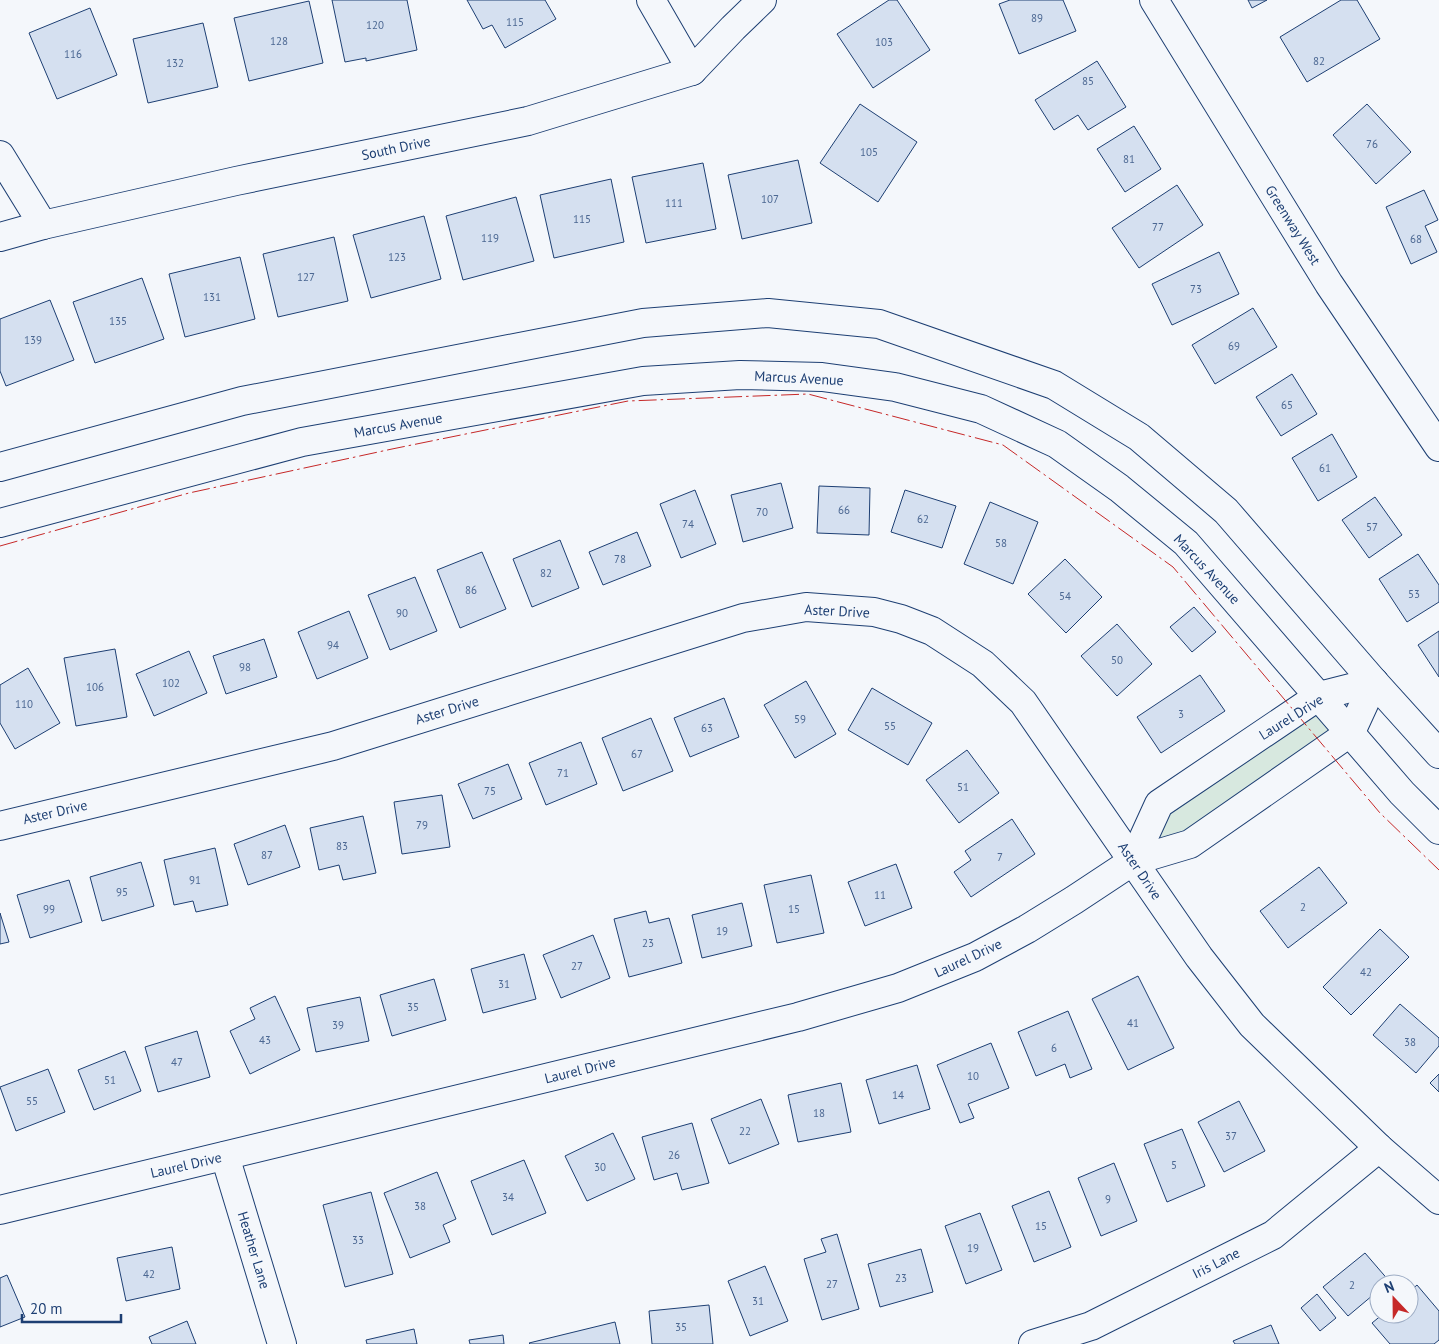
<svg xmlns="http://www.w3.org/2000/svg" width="1439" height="1344" font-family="'PT Sans',sans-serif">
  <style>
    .green { fill: #d7e8df; stroke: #687fa3 }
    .building { fill: #d5e0f0; stroke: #1d3f73 }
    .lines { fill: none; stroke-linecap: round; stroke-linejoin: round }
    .minor-casing { stroke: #1d3f73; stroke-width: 30 }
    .primary-casing { stroke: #1d3f73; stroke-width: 30 }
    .minor { stroke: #f4f7fb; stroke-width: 28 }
    .primary { stroke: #f4f7fb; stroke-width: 28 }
    .power { stroke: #c62828; stroke-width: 1; stroke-dasharray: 18 4 2.5 4; stroke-linecap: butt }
    .labels { text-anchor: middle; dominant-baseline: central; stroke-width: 4; stroke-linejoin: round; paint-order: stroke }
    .number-label { font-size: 11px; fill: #4b6792 }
    .street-label { font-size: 14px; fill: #1d3f73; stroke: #f4f7fb }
  </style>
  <rect width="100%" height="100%" fill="#f4f7fb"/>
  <!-- green -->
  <polygon class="green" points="1319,696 1351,732 1190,844 1133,861 1159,804"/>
  <!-- building -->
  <g class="building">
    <polygon points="332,0 407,0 417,50 366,61 366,58 345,62"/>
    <polygon points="467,0 545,0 556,19 505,48 492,25 483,29"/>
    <polygon points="889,0 897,0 930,50 873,88 837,34"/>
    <polygon points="1010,0 1063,0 1076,31 1019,54 999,4"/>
    <polygon points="1248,0 1267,0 1252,8"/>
    <polygon points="1341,0 1357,0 1380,39 1307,82 1280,37"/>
    <polygon points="309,1 323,63 249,81 234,18"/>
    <polygon points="90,8 117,75 57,99 29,33"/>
    <polygon points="203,23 218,87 148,103 133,39"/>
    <polygon points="1097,61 1126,107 1088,130 1078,115 1054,130 1035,100"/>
    <polygon points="860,104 917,142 878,202 820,163"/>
    <polygon points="1367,104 1411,152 1376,184 1333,135"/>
    <polygon points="1134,126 1161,169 1125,192 1097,149"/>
    <polygon points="798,160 812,223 742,239 728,175"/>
    <polygon points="703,163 716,229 646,243 632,177"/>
    <polygon points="611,179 624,242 554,258 540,195"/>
    <polygon points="1177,185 1203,225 1139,268 1112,228"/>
    <polygon points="1424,190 1438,220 1425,226 1437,252 1411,264 1386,207"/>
    <polygon points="516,197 534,261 463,280 446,216"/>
    <polygon points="424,216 441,279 371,298 353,235"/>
    <polygon points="334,237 348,301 278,317 263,254"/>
    <polygon points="1219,252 1239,294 1172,325 1152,284"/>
    <polygon points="240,257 255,319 185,337 169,274"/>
    <polygon points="142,278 164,339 95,363 73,302"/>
    <polygon points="50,300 74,360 6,386 0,371 0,319"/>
    <polygon points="1253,308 1277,347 1215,384 1192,345"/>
    <polygon points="1292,374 1317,414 1281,436 1256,397"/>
    <polygon points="1332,434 1357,477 1318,501 1292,458"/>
    <polygon points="781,483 793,528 743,542 731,495"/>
    <polygon points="819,486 870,488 869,535 817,533"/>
    <polygon points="695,490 716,544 681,558 660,504"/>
    <polygon points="905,490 956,506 942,548 891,532"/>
    <polygon points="1375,497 1402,535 1369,558 1342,520"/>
    <polygon points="990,502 1038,522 1013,584 964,564"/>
    <polygon points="637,532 651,566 603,585 589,552"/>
    <polygon points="560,540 579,588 532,607 513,559"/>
    <polygon points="482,552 506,609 460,628 437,570"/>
    <polygon points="1418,554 1439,585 1439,602 1407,622 1379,579"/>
    <polygon points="1065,559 1102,597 1066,633 1028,594"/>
    <polygon points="415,577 437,631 390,650 368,595"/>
    <polygon points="1194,607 1216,632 1192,652 1170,627"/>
    <polygon points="349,611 368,658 317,679 298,632"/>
    <polygon points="1117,624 1152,664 1117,696 1081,656"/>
    <polygon points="1439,631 1439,677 1418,645"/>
    <polygon points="264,639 277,677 226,694 213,656"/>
    <polygon points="115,649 127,717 76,726 64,658"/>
    <polygon points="189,651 207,693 154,716 136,674"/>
    <polygon points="28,668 60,723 15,749 0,723 0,685"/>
    <polygon points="1200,675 1225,711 1161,753 1137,717"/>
    <polygon points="806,681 836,734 795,758 764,705"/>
    <polygon points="872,688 932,723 908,765 848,730"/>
    <polygon points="724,698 739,737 690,757 674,718"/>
    <polygon points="651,718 673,771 623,791 602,738"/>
    <polygon points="581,742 597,784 546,805 529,763"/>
    <polygon points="967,750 999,793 959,823 926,780"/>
    <polygon points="508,764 522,799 473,819 458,784"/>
    <polygon points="442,795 450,847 402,854 394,802"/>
    <polygon points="363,816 376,873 343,880 339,865 319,870 310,828"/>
    <polygon points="1012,819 1035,854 971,897 954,872 971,860 965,851"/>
    <polygon points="285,825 300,867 248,885 234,844"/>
    <polygon points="215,848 228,905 196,912 193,901 174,905 164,860"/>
    <polygon points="141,862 154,906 102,921 90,877"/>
    <polygon points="896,864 912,908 865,926 848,882"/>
    <polygon points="1319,867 1347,903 1288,948 1260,911"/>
    <polygon points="811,875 824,933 777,943 764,885"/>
    <polygon points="69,880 82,922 30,938 17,895"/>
    <polygon points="742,903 752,946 702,958 692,915"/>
    <polygon points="646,911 649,923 669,918 682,963 629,977 614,919"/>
    <polygon points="0,913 9,942 0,944"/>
    <polygon points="1380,929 1409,957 1351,1015 1323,987"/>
    <polygon points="593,935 610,978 561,998 543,955"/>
    <polygon points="524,954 536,999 483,1013 471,969"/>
    <polygon points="1138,976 1174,1048 1128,1070 1092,999"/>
    <polygon points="434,979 446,1020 392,1036 380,995"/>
    <polygon points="275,996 300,1050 250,1074 230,1031 255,1019 250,1008"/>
    <polygon points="360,997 369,1041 316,1052 307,1008"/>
    <polygon points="1400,1004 1439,1038 1439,1046 1416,1073 1373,1035"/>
    <polygon points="1068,1011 1092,1069 1070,1078 1065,1064 1036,1076 1018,1032"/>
    <polygon points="197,1031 210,1077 158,1092 145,1047"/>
    <polygon points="991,1043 1009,1088 968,1104 974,1118 960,1123 937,1065"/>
    <polygon points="125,1051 141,1091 94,1110 78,1070"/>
    <polygon points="917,1065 930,1109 879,1124 866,1080"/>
    <polygon points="48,1069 65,1112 16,1131 0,1087"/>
    <polygon points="1439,1074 1439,1092 1430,1083"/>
    <polygon points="841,1083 851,1132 798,1142 788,1095"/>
    <polygon points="761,1099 779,1144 729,1164 711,1119"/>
    <polygon points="1239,1101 1265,1151 1224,1172 1198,1122"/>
    <polygon points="692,1123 709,1183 682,1190 677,1173 654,1180 642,1137"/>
    <polygon points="1182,1129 1205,1186 1167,1202 1144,1144"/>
    <polygon points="613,1133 635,1179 587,1201 565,1156"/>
    <polygon points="524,1160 546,1213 492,1235 471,1181"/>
    <polygon points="1114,1163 1137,1221 1101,1236 1078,1178"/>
    <polygon points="437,1172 456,1219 443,1225 450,1242 410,1258 384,1193"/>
    <polygon points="1049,1191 1071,1247 1034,1262 1012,1206"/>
    <polygon points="371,1192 393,1274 345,1287 323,1205"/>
    <polygon points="980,1213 1002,1270 966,1284 945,1226"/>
    <polygon points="837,1234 859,1309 822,1320 804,1259 826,1252 821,1239"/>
    <polygon points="172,1247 180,1289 126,1301 117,1258"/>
    <polygon points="921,1249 933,1292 880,1307 868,1264"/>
    <polygon points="1365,1253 1390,1282 1387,1284 1379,1284 1379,1290 1348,1316 1323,1287"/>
    <polygon points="765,1266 788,1321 750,1336 728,1281"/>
    <polygon points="7,1275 25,1317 0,1327 0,1278"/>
    <polygon points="1417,1285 1439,1311 1439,1340 1434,1344 1390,1344 1372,1323 1383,1314 1409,1314 1409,1292"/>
    <polygon points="1317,1294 1336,1318 1320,1331 1301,1308"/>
    <polygon points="709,1305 713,1344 652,1344 649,1311"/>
    <polygon points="187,1321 196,1344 152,1344 149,1337"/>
    <polygon points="615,1322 620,1344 530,1344 529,1343"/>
    <polygon points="1271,1325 1279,1344 1235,1344 1233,1341"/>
    <polygon points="414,1329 417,1344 367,1344 366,1340"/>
    <polygon points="503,1335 504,1344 470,1344 469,1340"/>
  </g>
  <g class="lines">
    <defs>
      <g id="minor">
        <polyline points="651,0 692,71"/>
        <polyline points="1154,0 1329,284 1439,447"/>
        <polyline points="0,155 43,225"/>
        <polyline points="0,237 43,225 236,181 528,121 692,71 733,28 762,0"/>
        <polyline points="0,826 333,746 743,618 806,607 874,612 901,619 932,631 983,664 1023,702 1199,957 1252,1025 1379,1148 1439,1200"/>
        <polyline points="1133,861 1159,804 1319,696 1374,682"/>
        <polyline points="225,1156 282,1344"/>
        <polyline points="0,1210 798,1017 898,988 975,957 1027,929 1074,900 1133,861 1190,844 1351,732 1374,682"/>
        <polyline points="1033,1344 1091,1326 1273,1235 1379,1148"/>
      </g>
      <g id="primary">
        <polyline points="0,467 242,401 643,323 768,313 879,324 1054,385 1139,437 1226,511 1374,682 1439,754"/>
        <polyline points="0,523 302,442 643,381 740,375 822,377 895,387 981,409 1057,444 1119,488 1186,543 1402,793 1439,830"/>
      </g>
    </defs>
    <!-- minor casing -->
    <use href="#minor" class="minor-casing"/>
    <!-- primary casing -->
    <use href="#primary" class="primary-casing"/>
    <!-- minor -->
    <use href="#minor" class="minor"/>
    <!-- primary -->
    <use href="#primary" class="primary"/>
    <!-- power -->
    <polyline class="power" points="0,546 189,493 392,449 628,401 808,394 1003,445 1173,567 1380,813 1439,870"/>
  </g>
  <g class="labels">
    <!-- number labels -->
    <g class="number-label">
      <text x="1037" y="18">89</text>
      <text x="515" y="22">115</text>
      <text x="375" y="25">120</text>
      <text x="279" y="41">128</text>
      <text x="884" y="42">103</text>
      <text x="73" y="54">116</text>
      <text x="1319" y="61">82</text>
      <text x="175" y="63">132</text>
      <text x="1088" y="81">85</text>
      <text x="1372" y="144">76</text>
      <text x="869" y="152">105</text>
      <text x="1129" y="159">81</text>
      <text x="770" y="199">107</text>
      <text x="674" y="203">111</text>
      <text x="582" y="219">115</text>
      <text x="1158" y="227">77</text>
      <text x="490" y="238">119</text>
      <text x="1416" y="239">68</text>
      <text x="397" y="257">123</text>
      <text x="306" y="277">127</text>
      <text x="1196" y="289">73</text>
      <text x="212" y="297">131</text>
      <text x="118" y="321">135</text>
      <text x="33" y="340">139</text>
      <text x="1234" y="346">69</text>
      <text x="1287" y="405">65</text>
      <text x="1325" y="468">61</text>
      <text x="844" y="510">66</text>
      <text x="762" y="512">70</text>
      <text x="923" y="519">62</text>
      <text x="688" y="524">74</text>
      <text x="1372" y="527">57</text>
      <text x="1001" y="543">58</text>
      <text x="620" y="559">78</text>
      <text x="546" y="573">82</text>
      <text x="471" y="590">86</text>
      <text x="1414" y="594">53</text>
      <text x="1065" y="596">54</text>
      <text x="402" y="613">90</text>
      <text x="333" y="645">94</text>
      <text x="1117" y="660">50</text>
      <text x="245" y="667">98</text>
      <text x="171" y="683">102</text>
      <text x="95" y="687">106</text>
      <text x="24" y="704">110</text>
      <text x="1181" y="714">3</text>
      <text x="800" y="719">59</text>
      <text x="890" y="726">55</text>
      <text x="707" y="728">63</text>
      <text x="637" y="754">67</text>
      <text x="563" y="773">71</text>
      <text x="963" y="787">51</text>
      <text x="490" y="791">75</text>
      <text x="422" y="825">79</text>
      <text x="342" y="846">83</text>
      <text x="267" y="855">87</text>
      <text x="1000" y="857">7</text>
      <text x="195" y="880">91</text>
      <text x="122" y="892">95</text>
      <text x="880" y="895">11</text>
      <text x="1303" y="907">2</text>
      <text x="49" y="909">99</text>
      <text x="794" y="909">15</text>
      <text x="722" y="931">19</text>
      <text x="648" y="943">23</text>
      <text x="577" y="966">27</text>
      <text x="1366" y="972">42</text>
      <text x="504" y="984">31</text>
      <text x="413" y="1007">35</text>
      <text x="1133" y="1023">41</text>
      <text x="338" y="1025">39</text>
      <text x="265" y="1040">43</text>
      <text x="1410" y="1042">38</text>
      <text x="1054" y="1048">6</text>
      <text x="177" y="1062">47</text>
      <text x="973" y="1076">10</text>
      <text x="110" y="1080">51</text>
      <text x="898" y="1095">14</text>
      <text x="32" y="1101">55</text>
      <text x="819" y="1113">18</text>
      <text x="745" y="1131">22</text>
      <text x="1231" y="1136">37</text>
      <text x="674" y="1155">26</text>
      <text x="1174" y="1165">5</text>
      <text x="600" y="1167">30</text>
      <text x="508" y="1197">34</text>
      <text x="1108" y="1199">9</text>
      <text x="420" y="1206">38</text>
      <text x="1041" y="1226">15</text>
      <text x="358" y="1240">33</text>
      <text x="973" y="1248">19</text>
      <text x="149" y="1274">42</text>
      <text x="901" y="1278">23</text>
      <text x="832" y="1284">27</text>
      <text x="1352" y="1285">2</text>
      <text x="758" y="1301">31</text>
      <text x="681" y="1327">35</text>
    </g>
    <!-- street labels -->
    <g class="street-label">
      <text transform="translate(396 148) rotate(-12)">South Drive</text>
      <text transform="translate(1293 225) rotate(58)">Greenway West</text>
      <text transform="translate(799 378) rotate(3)">Marcus Avenue</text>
      <text transform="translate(398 425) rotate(-10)">Marcus Avenue</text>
      <text transform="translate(1207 569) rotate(47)">Marcus Avenue</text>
      <text transform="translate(837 611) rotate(3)">Aster Drive</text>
      <text transform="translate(447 710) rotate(-17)">Aster Drive</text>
      <text transform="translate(1291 717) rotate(-32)">Laurel Drive</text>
      <text transform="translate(55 812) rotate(-13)">Aster Drive</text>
      <text transform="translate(1140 871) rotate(56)">Aster Drive</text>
      <text transform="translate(968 958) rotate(-25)">Laurel Drive</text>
      <text transform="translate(580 1070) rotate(-14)">Laurel Drive</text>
      <text transform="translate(186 1165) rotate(-13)">Laurel Drive</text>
      <text transform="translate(254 1250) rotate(73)">Heather Lane</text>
      <text transform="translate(1216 1263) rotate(-27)">Iris Lane</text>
    </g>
  </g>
  <!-- north arrow -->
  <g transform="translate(1394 1299) rotate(338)"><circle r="24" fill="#f4f7fb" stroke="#9eadc5"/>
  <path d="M0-4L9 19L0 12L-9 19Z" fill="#c62828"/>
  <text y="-8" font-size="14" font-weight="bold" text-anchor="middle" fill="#1d3f73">N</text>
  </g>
  <!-- scale -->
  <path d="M22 1314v8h99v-8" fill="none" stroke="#1d3f73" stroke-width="2.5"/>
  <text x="30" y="1314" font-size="15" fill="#1d3f73" stroke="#f4f7fb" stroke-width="4" paint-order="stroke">20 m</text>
</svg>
